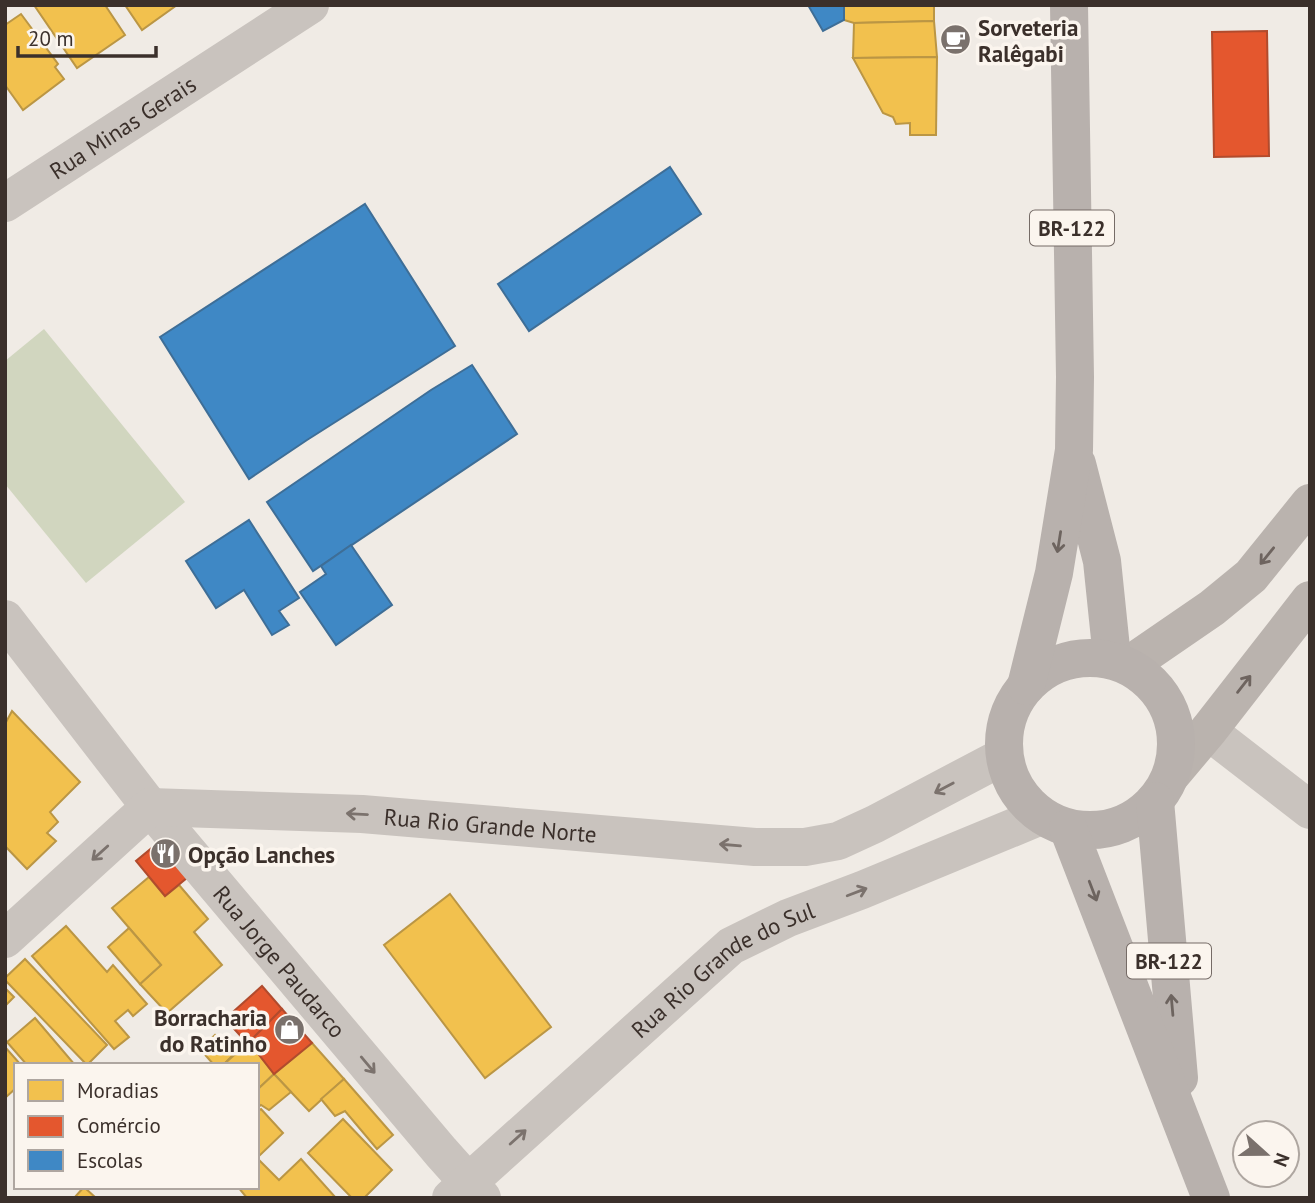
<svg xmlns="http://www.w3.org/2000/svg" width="1315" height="1203" font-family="'PT Sans',sans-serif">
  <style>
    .garden { fill: #d1d6bf }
    .homes { fill: #f2c14e; stroke: #bb9644; stroke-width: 2 }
    .shops { fill: #e4572e; stroke: #b14b2d; stroke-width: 2 }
    .schools { fill: #3f88c5; stroke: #3e6e97; stroke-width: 2 }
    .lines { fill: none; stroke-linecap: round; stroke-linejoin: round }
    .street { stroke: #c9c3be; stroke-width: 38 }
    .secondary { stroke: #bab3ae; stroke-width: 38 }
    .primary { stroke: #b8b1ad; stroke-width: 38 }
    .oneway { stroke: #6d645f }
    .oneway2 { stroke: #6e645f }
    .oneway3 { stroke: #7b726d }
    .labels { text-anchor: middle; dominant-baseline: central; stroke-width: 7; stroke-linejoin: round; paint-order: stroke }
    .shield { fill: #fbf5ee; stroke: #756b66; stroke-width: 2 }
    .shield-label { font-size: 21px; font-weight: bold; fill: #3b302b }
    .poi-label { font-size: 23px; font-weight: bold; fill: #3b302b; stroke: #fbf5ee; text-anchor: start }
    .street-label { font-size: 23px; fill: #3b302b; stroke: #fbf5ee }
  </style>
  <rect width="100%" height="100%" fill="#f0ebe5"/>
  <!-- garden -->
  <polygon class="garden" points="44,329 185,502 86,583 5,484 5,361"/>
  <!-- homes -->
  <g class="homes">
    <polygon points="34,5 105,5 125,35 77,68"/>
    <polygon points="125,5 177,5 142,30"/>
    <polygon points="844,5 934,5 934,21 854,23 844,20"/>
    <polygon points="21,14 58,64 55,67 64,79 23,110 5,85 5,25"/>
    <polygon points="934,21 937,57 853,58 854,23"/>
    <polygon points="937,57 936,135 910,135 910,123 896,124 893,117 883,113 853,58"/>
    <polygon points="12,711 80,782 50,812 58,822 47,833 56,841 27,869 5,846 5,724"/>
    <polygon points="149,877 165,896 179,885 208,919 194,932 222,965 167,1013 140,984 161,965 112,908"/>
    <polygon points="450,894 551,1027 485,1078 384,945"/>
    <polygon points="66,926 107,972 113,965 147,1004 133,1016 128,1010 115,1021 129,1037 114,1049 32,956"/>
    <polygon points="129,928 161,965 140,984 108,947"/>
    <polygon points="25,959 107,1045 87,1065 5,980 5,978"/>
    <polygon points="5,988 14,997 5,1006"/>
    <polygon points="35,1018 75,1065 27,1065 7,1042"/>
    <polygon points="215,1035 233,1055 223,1065 214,1065 200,1049"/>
    <polygon points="249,1042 274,1074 257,1090 257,1065 223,1065"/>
    <polygon points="312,1043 344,1079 309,1111 274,1074"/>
    <polygon points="5,1047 21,1065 16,1065 16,1088 5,1098"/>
    <polygon points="274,1074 291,1092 269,1110 261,1105 257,1108 257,1090"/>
    <polygon points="344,1079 393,1135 377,1149 345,1111 335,1116 321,1099"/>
    <polygon points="261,1109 283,1133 257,1158 257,1112"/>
    <polygon points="343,1119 392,1170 364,1198 352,1198 308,1153"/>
    <polygon points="301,1159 336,1198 247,1198 238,1187 257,1187 257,1162 259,1160 279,1180"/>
    <polygon points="84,1187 96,1198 74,1198"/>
  </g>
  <!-- shops -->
  <g class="shops">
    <polygon points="1267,31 1269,156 1214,157 1212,32"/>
    <polygon points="159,842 188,877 165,896 136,861"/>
    <polygon points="262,986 282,1009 248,1044 225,1019"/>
    <polygon points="282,1009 312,1043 274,1074 249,1042"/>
  </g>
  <!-- schools -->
  <g class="schools">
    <polygon points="808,5 844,5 844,20 823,31"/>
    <polygon points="670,167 701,214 529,331 498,284"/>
    <polygon points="365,204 455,346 307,440 249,479 160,337"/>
    <polygon points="472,365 517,434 313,571 267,502 431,390"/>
    <polygon points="249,520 299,598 279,611 289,625 272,635 244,590 216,608 186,561"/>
    <polygon points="351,545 392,605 336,645 300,592 326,574 321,566"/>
  </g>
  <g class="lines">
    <!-- street -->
    <g class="street">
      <path id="s1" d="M5,203L310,5"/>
      <path id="s2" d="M5,619L150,807L441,1152L482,1198"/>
      <polyline points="1208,731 1310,810"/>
      <path id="s3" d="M5,939L150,807L362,814L755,847H805L838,841L875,824L1004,756"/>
      <path id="s4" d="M451,1198L731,946L788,918L862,890L1041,816"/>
    </g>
    <!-- secondary -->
    <g class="secondary">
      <polyline points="1129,665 1212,608 1251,576 1310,503"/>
      <polyline points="1171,775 1208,731 1310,600"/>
    </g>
    <!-- primary -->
    <g class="primary">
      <polyline points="1077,464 1102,561 1112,658"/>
      <circle cx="1090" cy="744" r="86"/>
      <polyline points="1026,686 1054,573 1074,450 1075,377 1069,5"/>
      <polyline points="1155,801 1179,1078"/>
      <polyline points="1068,828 1211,1198"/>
    </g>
  </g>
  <!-- one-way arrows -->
  <defs><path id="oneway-shaft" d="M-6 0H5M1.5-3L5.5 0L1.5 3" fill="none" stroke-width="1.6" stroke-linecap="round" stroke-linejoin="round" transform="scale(1.75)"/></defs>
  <g class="oneway">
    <use href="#oneway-shaft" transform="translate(1059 542) rotate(99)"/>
    <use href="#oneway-shaft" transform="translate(1093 891) rotate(69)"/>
    <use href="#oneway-shaft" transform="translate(1172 1005) rotate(-95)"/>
  </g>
  <g class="oneway2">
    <use href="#oneway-shaft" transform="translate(1267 556) rotate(129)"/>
    <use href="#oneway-shaft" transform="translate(1244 684) rotate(-52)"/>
  </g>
  <g class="oneway3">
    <use href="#oneway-shaft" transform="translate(944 788) rotate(152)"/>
    <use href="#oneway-shaft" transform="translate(357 814) rotate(-177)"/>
    <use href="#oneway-shaft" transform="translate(730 845) rotate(-175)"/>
    <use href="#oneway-shaft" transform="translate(100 853) rotate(138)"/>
    <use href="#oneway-shaft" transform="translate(857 892) rotate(-21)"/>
    <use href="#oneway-shaft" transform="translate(368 1065) rotate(50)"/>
    <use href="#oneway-shaft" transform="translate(518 1137) rotate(-42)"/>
  </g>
  <!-- icons -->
  <defs>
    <symbol id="cafe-disc" viewBox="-11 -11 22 22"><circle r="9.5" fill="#7a716c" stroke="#fbf5ee"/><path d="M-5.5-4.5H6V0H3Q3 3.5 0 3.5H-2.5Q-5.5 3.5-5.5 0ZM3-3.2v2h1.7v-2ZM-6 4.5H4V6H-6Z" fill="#fff"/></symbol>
    <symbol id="restaurant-disc" viewBox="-11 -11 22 22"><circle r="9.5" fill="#7a716c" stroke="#fbf5ee"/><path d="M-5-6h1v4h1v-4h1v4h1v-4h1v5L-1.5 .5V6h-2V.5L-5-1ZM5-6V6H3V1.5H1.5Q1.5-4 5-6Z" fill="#fff"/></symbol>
    <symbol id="shop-disc" viewBox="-11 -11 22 22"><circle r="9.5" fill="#7a716c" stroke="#fbf5ee"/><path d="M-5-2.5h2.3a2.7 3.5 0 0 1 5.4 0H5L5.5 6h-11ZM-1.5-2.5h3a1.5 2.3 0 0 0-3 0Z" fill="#fff"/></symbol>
  </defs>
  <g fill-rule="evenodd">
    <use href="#cafe-disc" x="938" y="22" width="35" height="35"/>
    <use href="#restaurant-disc" x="148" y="836" width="35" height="35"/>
    <use href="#shop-disc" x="272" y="1012" width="35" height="35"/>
  </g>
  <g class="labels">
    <!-- shield labels -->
    <g class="shield">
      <rect x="1030" y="210.5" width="84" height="35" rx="5"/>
      <rect x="1127" y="943.5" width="84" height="35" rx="5"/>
    </g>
    <g class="shield-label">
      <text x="1072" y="228">BR-122</text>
      <text x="1169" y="961">BR-122</text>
    </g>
    <!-- poi labels -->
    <g class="poi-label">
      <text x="978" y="27">Sorveteria<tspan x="978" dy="26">Ralêgabi</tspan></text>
      <text x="188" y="854">Opção Lanches</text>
      <text x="267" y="1017" text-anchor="end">Borracharia<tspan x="267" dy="26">do Ratinho</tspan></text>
    </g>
    <!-- street labels -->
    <g class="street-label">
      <text stroke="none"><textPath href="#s1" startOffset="140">Rua Minas Gerais</textPath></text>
      <text stroke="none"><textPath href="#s3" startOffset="537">Rua Rio Grande Norte</textPath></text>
      <text stroke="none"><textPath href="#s2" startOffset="439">Rua Jorge Paudarco</textPath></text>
      <text stroke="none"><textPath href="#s4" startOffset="357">Rua Rio Grande do Sul</textPath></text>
    </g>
  </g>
  <!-- border -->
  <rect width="1315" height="1203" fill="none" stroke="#3b302b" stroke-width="14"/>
  <!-- legend -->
  <rect x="14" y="1063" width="245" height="126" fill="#fbf5ee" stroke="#aea6a0" stroke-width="2"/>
  <rect x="28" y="1080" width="35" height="21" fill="#f2c14e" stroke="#aea6a0" stroke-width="2"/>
  <text x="77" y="1098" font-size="21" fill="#3b302b">Moradias</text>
  <rect x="28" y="1116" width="35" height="21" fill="#e4572e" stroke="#aea6a0" stroke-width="2"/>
  <text x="77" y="1133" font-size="21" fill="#3b302b">Comércio</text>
  <rect x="28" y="1150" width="35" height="21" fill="#3f88c5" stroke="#aea6a0" stroke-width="2"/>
  <text x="77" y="1168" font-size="21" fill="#3b302b">Escolas</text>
  <!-- north arrow -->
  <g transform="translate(1266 1154) rotate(111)"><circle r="33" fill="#fbf5ee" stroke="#aea6a0" stroke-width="2"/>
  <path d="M0-5L12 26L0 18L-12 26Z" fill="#7a716c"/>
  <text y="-10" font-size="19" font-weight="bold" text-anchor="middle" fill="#3b302b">N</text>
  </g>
  <!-- scale -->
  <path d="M18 46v10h138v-10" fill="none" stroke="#3b302b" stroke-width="3.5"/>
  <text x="28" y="46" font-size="21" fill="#3b302b" stroke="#fbf5ee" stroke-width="5" paint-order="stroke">20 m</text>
</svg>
